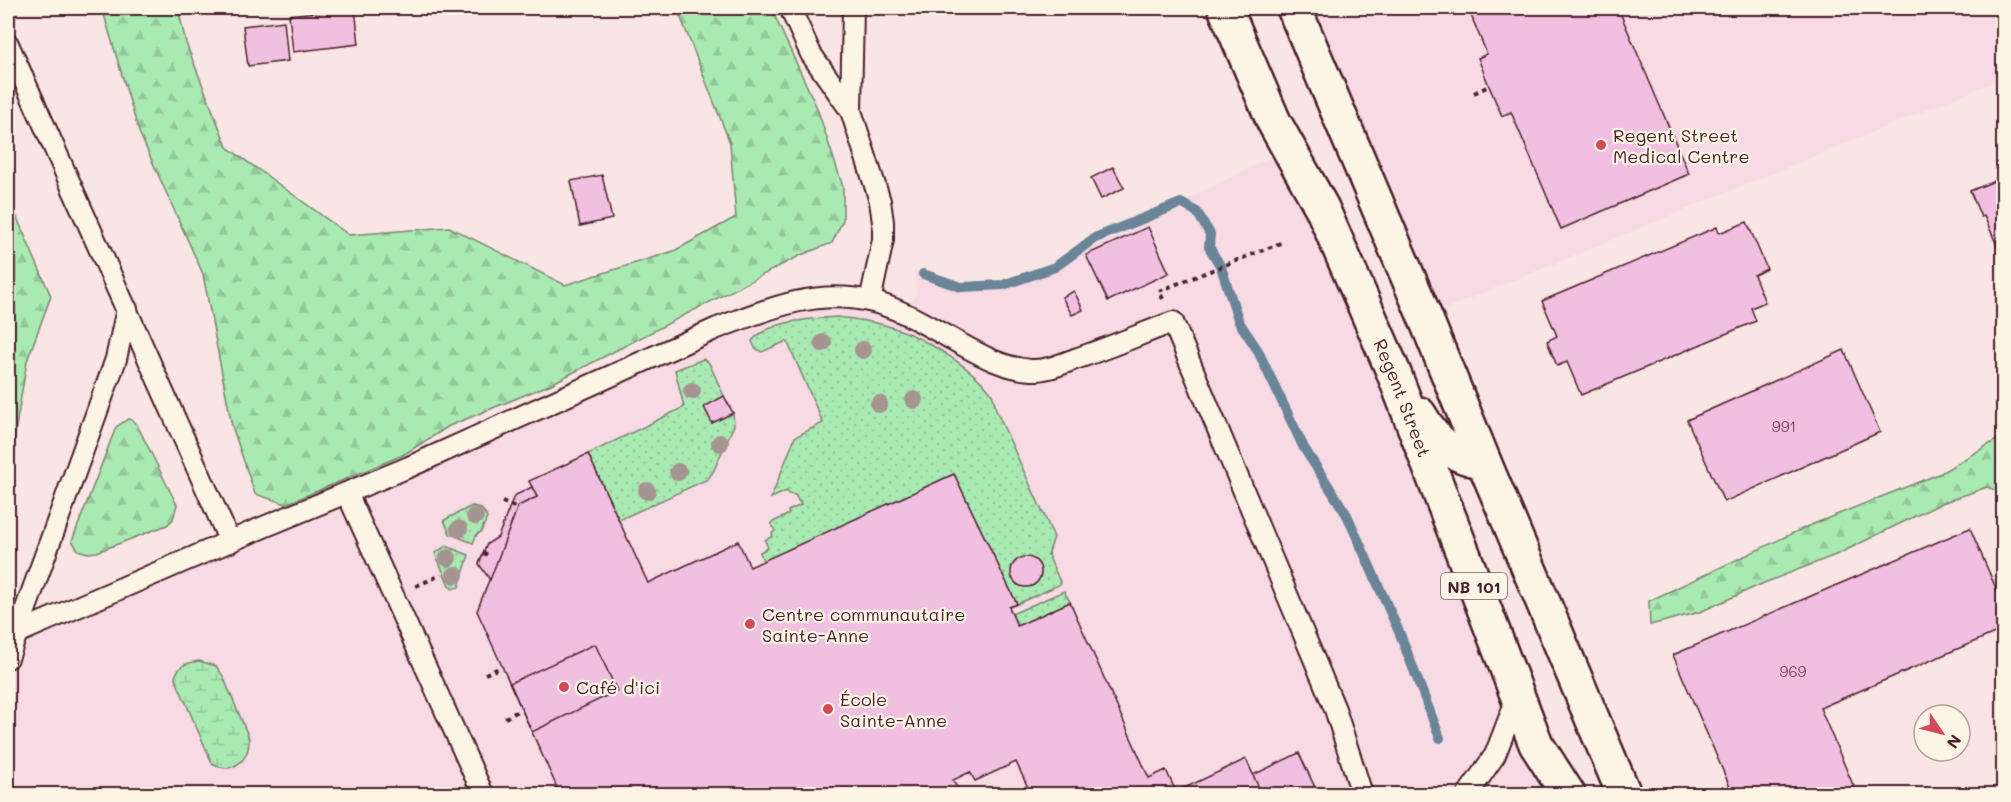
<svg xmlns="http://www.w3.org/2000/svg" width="2011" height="802" font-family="Mali,sans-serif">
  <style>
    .built { fill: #f7dae3 }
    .grass { fill: url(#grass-dots); stroke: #7a846f; stroke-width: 1.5 }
    .forest { fill: url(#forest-firs); stroke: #7a846f; stroke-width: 1.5 }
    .wetland { fill: url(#wetland-marsh); stroke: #7a846f; stroke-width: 1.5 }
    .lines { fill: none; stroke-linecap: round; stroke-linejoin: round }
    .stream { stroke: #6a8498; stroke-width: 10 }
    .building { fill: #f1c0e1; stroke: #4a1f2b; stroke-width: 1.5 }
    .service-casing { stroke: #4a1f2b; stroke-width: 24 }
    .primary-casing { stroke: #4a1f2b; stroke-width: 38 }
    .path { stroke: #4a1f2b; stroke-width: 4; stroke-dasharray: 4.5 4.5; stroke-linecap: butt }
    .service { stroke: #fcf5e5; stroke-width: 20 }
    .primary { stroke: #fcf5e5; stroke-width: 33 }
    .tree { fill: #a69491 }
    .poi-dot { fill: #d1495b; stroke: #fcf5e5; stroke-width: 2 }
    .labels { text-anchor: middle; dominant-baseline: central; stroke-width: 4.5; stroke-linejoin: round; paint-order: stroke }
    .number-label { font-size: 15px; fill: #744758 }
    .shield { fill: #fcf5e5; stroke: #7f5f63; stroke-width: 1.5 }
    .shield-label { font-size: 16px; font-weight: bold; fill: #4a1f2b }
    .poi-label { font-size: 18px; fill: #4a1f2b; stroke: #fcf5e5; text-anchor: start }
    .street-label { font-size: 18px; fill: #4a1f2b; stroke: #fcf5e5 }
  </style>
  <defs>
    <pattern id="grass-dots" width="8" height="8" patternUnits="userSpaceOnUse" patternTransform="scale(1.5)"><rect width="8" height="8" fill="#a9eab3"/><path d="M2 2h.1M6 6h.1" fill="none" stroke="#93c89a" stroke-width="1.8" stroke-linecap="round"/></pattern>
    <pattern id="forest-firs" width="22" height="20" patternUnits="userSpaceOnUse" patternTransform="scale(1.5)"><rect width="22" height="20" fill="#a9eab3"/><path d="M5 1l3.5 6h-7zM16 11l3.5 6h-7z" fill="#93c89a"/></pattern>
    <pattern id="wetland-marsh" width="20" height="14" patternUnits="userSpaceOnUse" patternTransform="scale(1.5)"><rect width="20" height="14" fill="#a9eab3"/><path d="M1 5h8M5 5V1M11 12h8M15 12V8" fill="none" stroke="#93c89a"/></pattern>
  </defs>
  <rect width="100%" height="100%" fill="#f9e5e4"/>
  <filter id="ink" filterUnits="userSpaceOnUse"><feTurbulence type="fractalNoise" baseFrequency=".0167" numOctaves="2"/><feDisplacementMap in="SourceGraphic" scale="12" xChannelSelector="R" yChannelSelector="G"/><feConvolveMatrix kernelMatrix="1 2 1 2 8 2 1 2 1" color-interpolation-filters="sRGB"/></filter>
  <g filter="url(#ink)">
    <!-- built -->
    <g class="built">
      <polygon points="1297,8 2003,8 2003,78 1425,317"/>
      <polygon points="1288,148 1568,794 8,794 8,637 801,299 903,312 916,295 914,270 961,287 1003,285 1055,267 1095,238 1181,203"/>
    </g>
    <!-- grass -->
    <g class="grass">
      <path d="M837,317C855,319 874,321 891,327C922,336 972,367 991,393C994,397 995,404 996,410L1054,537L1048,555L1061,584L1017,604L954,474L763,561L760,552L768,548L765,540L773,536L772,533L775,531L771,523L789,514L788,511L801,505L795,495L788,494L787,491L771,498L795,437L823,423L787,341L762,352L755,348L752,341C770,320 811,319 837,317Z"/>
      <polygon points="703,359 709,363 724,396 712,423 733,413 734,425 713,472 708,479 619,520 588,454 684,407 675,370"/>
      <path d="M472,506C481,507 484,510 487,518L481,532L477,534L473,543L450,534L444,520Z"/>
      <polygon points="446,546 469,555 459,587 452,589 449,585 435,553"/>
      <polygon points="1064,591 1070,602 1017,626 1012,614"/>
    </g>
    <!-- forest -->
    <g class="forest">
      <polygon points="102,8 178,8 186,43 227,147 349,235 449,227 565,285 674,251 736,217 730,143 677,8 771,8 817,108 843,187 843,220 832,243 801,255 549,385 449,426 403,455 286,504 255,494 232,426 203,274 139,132"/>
      <polygon points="8,197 51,296 27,361 8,475"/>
      <polygon points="128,419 132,420 137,425 177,505 173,519 167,525 97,552 88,553 78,550 72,541 116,427"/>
      <polygon points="2003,436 2003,493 1987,487 1942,503 1838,554 1764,583 1700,612 1650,625 1649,601 1806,527 1941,473"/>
    </g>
    <!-- wetland -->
    <path class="wetland" d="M199,661L216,666L223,676L249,738C250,760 232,776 212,763L175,678C178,665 186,663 199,661Z"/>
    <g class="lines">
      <!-- stream -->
      <polyline class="stream" points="923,274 961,287 1003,285 1055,267 1095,238 1181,203 1197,212 1210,234 1209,247 1221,267 1239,322 1257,349 1304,448 1347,515 1400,634 1440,738"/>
    </g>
    <!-- building -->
    <g class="building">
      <polygon points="355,8 359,44 293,52 289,15"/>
      <polygon points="1468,8 1618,8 1689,174 1561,229 1511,112 1502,116 1489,86 1478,58 1487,54"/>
      <polygon points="284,21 288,61 248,66 243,26"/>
      <polygon points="1113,167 1124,188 1101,199 1091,178"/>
      <polygon points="602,175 612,219 580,226 571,181"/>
      <polygon points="2004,177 2004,269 2000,260 2003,259 1984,216 1981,217 1970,191"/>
      <polygon points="1747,222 1767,269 1754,275 1765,302 1751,308 1756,321 1581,395 1567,362 1557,366 1547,341 1557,336 1542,301 1717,227 1719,233"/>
      <polygon points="1148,227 1169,273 1108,301 1086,255"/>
      <polygon points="1074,291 1083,310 1072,315 1062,297"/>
      <polygon points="1844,350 1880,432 1724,502 1687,420"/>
      <polygon points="724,396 733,413 712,423 704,407"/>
      <polygon points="588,454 648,583 738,541 750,567 954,474 1017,604 1009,607 1017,626 1070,602 1149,778 1166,770 1176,792 1246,759 1262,794 1031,794 1016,762 975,781 970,772 953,780 960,794 560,794 477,611 518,506 537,497 529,481"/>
      <polygon points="532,487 537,497 518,506 490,580 479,564 487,544 498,537 514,496"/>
      <polygon points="1970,528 2004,607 2004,629 1820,708 1857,794 1733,794 1673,655"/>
      <circle cx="1026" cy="572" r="15"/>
      <polygon points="595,644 617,691 532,732 510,683"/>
      <polygon points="1299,753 1318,794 1262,794 1253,775"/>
    </g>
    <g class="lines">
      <defs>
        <g id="service">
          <polyline points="790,8 811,54 851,111"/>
          <polyline points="853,8 851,111 880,201 883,222 883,240 870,301"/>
          <polyline points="8,44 230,542"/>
          <polyline points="347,493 483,794"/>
          <path d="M17,633L254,531L409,467L715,329C765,310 815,288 869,301C897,307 923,323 948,337C974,351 1000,368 1031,370C1046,371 1062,364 1075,359C1108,348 1141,334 1173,322L1335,709L1362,794"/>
          <polyline points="8,658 116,359 127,309"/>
          <polyline points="1468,794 1495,755 1517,698"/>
        </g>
        <g id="primary">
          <path id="s1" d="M1225,8L1274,122L1322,208L1393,371L1536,744L1568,794"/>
          <polyline points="1294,8 1425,317 1484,462 1624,794"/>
          <path d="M1419,414C1437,444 1450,455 1484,462"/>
        </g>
      </defs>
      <!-- service casing -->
      <use href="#service" class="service-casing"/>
      <!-- primary casing -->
      <use href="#primary" class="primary-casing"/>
      <!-- path -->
      <g class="path">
        <polyline points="1474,93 1489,86"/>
        <polyline points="1163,299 1159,291 1281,243"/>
        <polyline points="502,502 515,507"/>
        <polyline points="483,553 489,555"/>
        <polyline points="416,586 441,575"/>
        <polyline points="485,674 502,667"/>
        <polyline points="505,718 522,709"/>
      </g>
      <!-- service -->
      <use href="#service" class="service"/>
      <!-- primary -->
      <use href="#primary" class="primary"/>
    </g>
    <!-- trees -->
    <g class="tree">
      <circle cx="823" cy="343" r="9"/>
      <circle cx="863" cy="350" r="9"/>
      <circle cx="692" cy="391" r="9"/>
      <circle cx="914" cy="400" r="9"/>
      <circle cx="879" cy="404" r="9"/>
      <circle cx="720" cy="443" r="9"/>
      <circle cx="678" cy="472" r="9"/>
      <circle cx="647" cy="491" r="9"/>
      <circle cx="475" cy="516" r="9"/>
      <circle cx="459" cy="529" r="9"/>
      <circle cx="448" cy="558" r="9"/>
      <circle cx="455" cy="575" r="9"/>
    </g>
  </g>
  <!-- markers -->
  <g class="poi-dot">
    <circle cx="1601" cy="145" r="6"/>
    <circle cx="750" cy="624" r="6"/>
    <circle cx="564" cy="687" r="6"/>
    <circle cx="828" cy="709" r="6"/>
  </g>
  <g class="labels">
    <!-- number labels -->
    <g class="number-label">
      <text x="1784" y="426">991</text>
      <text x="1793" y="671">969</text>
    </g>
    <!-- shield labels -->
    <rect class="shield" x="1441" y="573" width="66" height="26" rx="4.5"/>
    <g class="shield-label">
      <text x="1474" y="586">NB 101</text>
    </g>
    <!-- poi labels -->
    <g class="poi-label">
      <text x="1613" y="135">Regent Street<tspan x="1613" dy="21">Medical Centre</tspan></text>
      <text x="762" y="614">Centre communautaire<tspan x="762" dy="21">Sainte-Anne</tspan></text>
      <text x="576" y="687">Café d'ici</text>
      <text x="840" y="699">École<tspan x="840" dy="21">Sainte-Anne</tspan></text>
    </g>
    <!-- street labels -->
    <g class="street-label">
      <text stroke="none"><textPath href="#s1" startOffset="429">Regent Street</textPath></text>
    </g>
  </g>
  <!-- margin -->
  <rect width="2011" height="802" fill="none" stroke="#fcf5e5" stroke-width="30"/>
  <rect x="15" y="15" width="1981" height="772" fill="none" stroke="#4a1f2b" stroke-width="2" filter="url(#ink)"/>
  <!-- north arrow -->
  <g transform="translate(1942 733) rotate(125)"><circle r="28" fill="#fcf5e5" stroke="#b59f9b" stroke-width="1.5"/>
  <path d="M0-4.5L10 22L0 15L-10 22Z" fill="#d1495b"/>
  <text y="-9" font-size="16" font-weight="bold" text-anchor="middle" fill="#4a1f2b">N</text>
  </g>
</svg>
